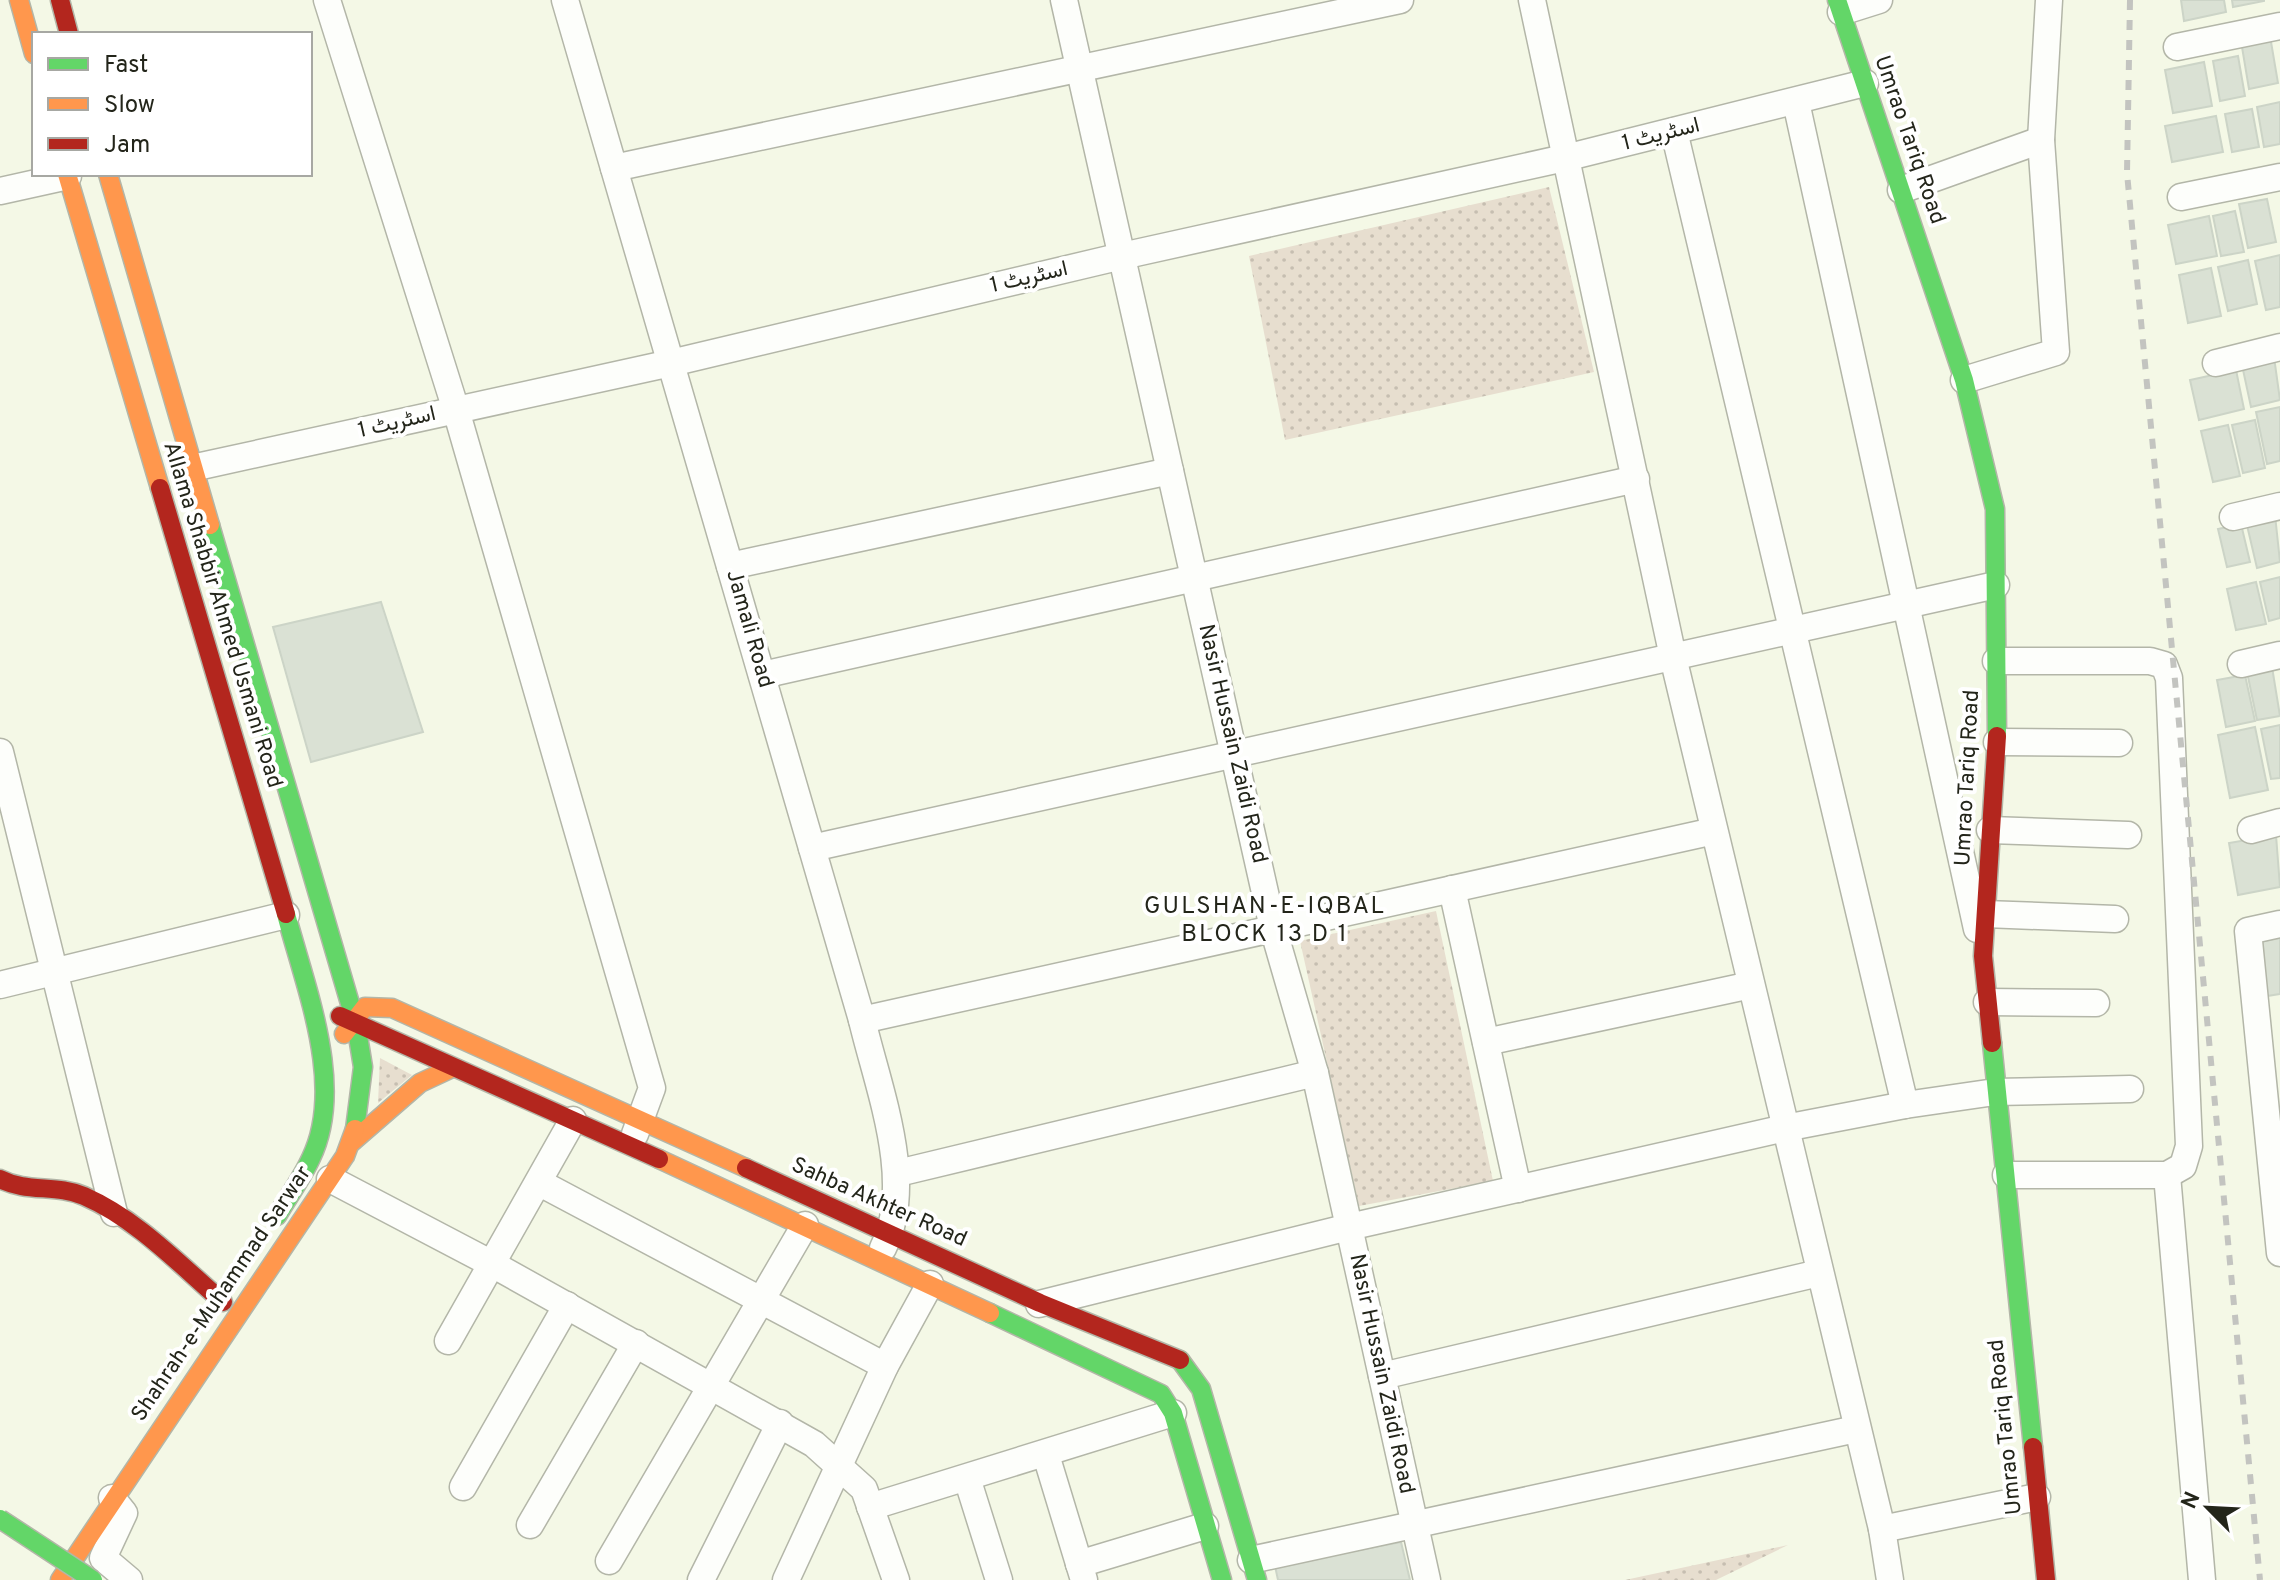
<svg xmlns="http://www.w3.org/2000/svg" width="2280" height="1580" font-family="Overpass,Vazirmatn,sans-serif">
  <style>
    .grass { fill: url(#grass-dots) }
    .building { fill: #dae1d4; stroke: #ccd4c7; stroke-width: 2 }
    .lines { fill: none; stroke-linecap: round; stroke-linejoin: round }
    .street-casing { stroke: #b3b6a8; stroke-width: 29 }
    .fast-casing { stroke: #b3b6a8; stroke-width: 21 }
    .slow-casing { stroke: #b3b6a8; stroke-width: 21 }
    .jam-casing { stroke: #b3b6a8; stroke-width: 21 }
    .street { stroke: #fdfefb; stroke-width: 26 }
    .fast { stroke: #63d668; stroke-width: 18 }
    .slow { stroke: #ff974d; stroke-width: 18 }
    .jam { stroke: #b3261e; stroke-width: 18 }
    .rail { stroke: #c3c4c0; stroke-width: 6; stroke-dasharray: 10 10; stroke-linecap: butt }
    .fast-bridge-casing { stroke: #b3b6a8; stroke-width: 21; stroke-linecap: butt }
    .fast-bridge { stroke: #63d668; stroke-width: 18 }
    .labels { text-anchor: middle; dominant-baseline: central; stroke-width: 8; stroke-linejoin: round; paint-order: stroke }
    .street-label { font-size: 22px; fill: #23251a; stroke: #fff }
    .neighbourhood-label { font-size: 24px; letter-spacing: 2px; fill: #23251a; stroke: #fff }
  </style>
  <defs>
    <pattern id="grass-dots" width="8" height="8" patternUnits="userSpaceOnUse" patternTransform="scale(2)"><rect width="8" height="8" fill="#e7decf"/><path d="M2 2h.1M6 6h.1" fill="none" stroke="#c6beb1" stroke-width="1.8" stroke-linecap="round"/></pattern>
  </defs>
  <rect width="100%" height="100%" fill="#f4f8e6"/>
  <!-- grass -->
  <g class="grass">
    <polygon points="1549,187 1594,372 1285,440 1249,256"/>
    <polygon points="1436,911 1493,1181 1359,1206 1300,941"/>
    <polygon points="380,1058 412,1075 378,1103"/>
    <polygon points="1788,1545 1716,1580 1625,1580"/>
  </g>
  <!-- building -->
  <g class="building">
    <polygon points="2181,0 2224,0 2226,12 2184,21"/>
    <polygon points="2232,0 2264,0 2264,1 2233,7"/>
    <polygon points="2270,36 2278,83 2249,89 2241,41"/>
    <polygon points="2238,56 2245,96 2220,101 2213,61"/>
    <polygon points="2204,62 2212,106 2173,113 2165,70"/>
    <polygon points="2280,102 2280,144 2264,147 2257,107"/>
    <polygon points="2252,109 2259,147 2232,152 2225,114"/>
    <polygon points="2216,116 2223,152 2172,162 2165,126"/>
    <polygon points="2267,199 2276,242 2248,248 2239,204"/>
    <polygon points="2235,211 2244,252 2221,256 2213,216"/>
    <polygon points="2209,216 2217,256 2176,264 2168,225"/>
    <polygon points="2280,255 2280,307 2266,310 2255,261"/>
    <polygon points="2248,260 2257,304 2228,311 2218,267"/>
    <polygon points="2211,268 2221,316 2188,323 2179,275"/>
    <polygon points="2274,357 2280,400 2251,407 2242,365"/>
    <polygon points="2236,370 2244,409 2199,420 2190,380"/>
    <polygon points="2280,407 2280,461 2267,464 2256,412"/>
    <polygon points="2255,420 2265,468 2243,473 2232,425"/>
    <polygon points="2228,425 2240,476 2213,482 2201,431"/>
    <polygon points="2275,515 2280,562 2257,568 2246,521"/>
    <polygon points="2241,524 2250,562 2227,567 2218,529"/>
    <polygon points="2280,577 2280,618 2269,621 2260,582"/>
    <polygon points="2256,582 2266,624 2236,630 2227,589"/>
    <polygon points="381,602 423,732 311,762 273,627"/>
    <polygon points="2272,667 2280,716 2257,720 2247,672"/>
    <polygon points="2245,675 2255,721 2226,727 2217,680"/>
    <polygon points="2280,725 2280,778 2271,779 2261,729"/>
    <polygon points="2255,727 2268,790 2230,798 2218,735"/>
    <polygon points="2276,835 2280,887 2238,895 2229,843"/>
    <polygon points="2280,938 2280,994 2267,996 2258,942"/>
    <polygon points="1401,1542 1410,1580 1278,1580 1275,1566"/>
  </g>
  <g class="lines">
    <defs>
      <g id="street">
        <polyline points="327,0 456,410 652,1088 635,1134"/>
        <path d="M565,0L862,1020C878,1088 916,1182 883,1248"/>
        <polyline points="1064,0 1273,928 1315,1073 1427,1580"/>
        <polyline points="1532,0 1673,657 1882,1529 1890,1580"/>
        <polyline points="1841,12 1879,0"/>
        <polyline points="2177,47 2280,26"/>
        <polyline points="1796,102 1977,929"/>
        <polyline points="1674,131 1905,1105"/>
        <polyline points="614,168 1400,0"/>
        <polyline points="1901,190 2041,140"/>
        <polyline points="0,191 68,176"/>
        <polyline points="2181,197 2280,177"/>
        <polyline points="2216,363 2280,347"/>
        <polyline points="1964,380 2056,352 2041,140 2049,0"/>
        <polyline points="192,468 671,363 1122,256 1569,157 1865,83"/>
        <polyline points="2233,517 2280,506"/>
        <polyline points="730,566 1170,471"/>
        <polyline points="1996,661 2150,661 2164,665 2169,678 2189,1146 2183,1166 2167,1175 2006,1175"/>
        <polyline points="2241,664 2280,655"/>
        <polyline points="762,675 1636,479"/>
        <polyline points="1997,742 2119,743"/>
        <polyline points="0,752 114,1213"/>
        <polyline points="1990,830 2128,835"/>
        <polyline points="2251,830 2280,822"/>
        <polyline points="812,848 1996,585"/>
        <polyline points="1452,889 1518,1189"/>
        <polyline points="1985,914 2115,919"/>
        <polyline points="2280,924 2248,931 2280,1253"/>
        <polyline points="0,985 286,915"/>
        <polyline points="1987,1002 2096,1003"/>
        <polyline points="862,1020 1714,831"/>
        <polyline points="1486,1042 1751,985"/>
        <polyline points="898,1173 1315,1073"/>
        <polyline points="2167,1175 2202,1580"/>
        <polyline points="330,1179 494,1265 814,1444 864,1489 896,1580"/>
        <polyline points="540,1183 885,1366"/>
        <polyline points="1039,1304 1349,1227 1785,1128 1905,1105 1995,1092 2130,1089"/>
        <polyline points="448,1341 573,1120"/>
        <polyline points="1382,1376 1819,1273"/>
        <polyline points="1046,1455 1084,1580"/>
        <polyline points="967,1478 999,1580"/>
        <polyline points="463,1487 567,1305"/>
        <polyline points="112,1498 124,1513 103,1558 129,1580"/>
        <polyline points="870,1507 1173,1413"/>
        <polyline points="530,1525 636,1343"/>
        <polyline points="1882,1529 2037,1497"/>
        <polyline points="1251,1560 1856,1429"/>
        <polyline points="609,1561 805,1225"/>
        <polyline points="1079,1564 1205,1526"/>
        <polyline points="701,1580 780,1423"/>
        <polyline points="786,1580 885,1366 930,1284"/>
      </g>
      <g id="fast">
        <polyline points="1837,0 1964,380 1995,509 1997,736"/>
        <polyline points="210,525 356,1024 363,1067 355,1129"/>
        <polyline points="1992,1043 2033,1447"/>
        <path d="M277,1216C288,1197 302,1178 311,1158C346,1086 305,987 286,914"/>
        <polyline points="990,1313 1161,1394 1173,1413 1222,1580"/>
        <polyline points="1180,1360 1201,1389 1257,1580"/>
      </g>
      <g id="slow">
        <polyline points="19,0 34,54"/>
        <polyline points="67,174 160,488"/>
        <polyline points="108,174 210,525"/>
        <polyline points="344,1034 365,1007 392,1008 746,1168"/>
        <polyline points="352,1142 420,1083 452,1068"/>
        <polyline points="659,1159 990,1313"/>
        <polyline points="60,1580 345,1156 355,1129"/>
      </g>
      <g id="jam">
        <polyline points="60,0 69,34"/>
        <polyline points="160,488 286,914"/>
        <polyline points="340,1016 659,1159"/>
        <polyline points="1992,1043 1983,956 1997,736"/>
        <polyline points="746,1168 1040,1303 1180,1360"/>
        <path d="M0,1179C27,1193 56,1184 84,1196C137,1219 180,1265 223,1302"/>
        <polyline points="2033,1447 2046,1580"/>
      </g>
    </defs>
    <!-- street casing -->
    <use href="#street" class="street-casing"/>
    <!-- fast casing -->
    <use href="#fast" class="fast-casing"/>
    <!-- slow casing -->
    <use href="#slow" class="slow-casing"/>
    <!-- jam casing -->
    <use href="#jam" class="jam-casing"/>
    <!-- street -->
    <use href="#street" class="street"/>
    <!-- fast -->
    <use href="#fast" class="fast"/>
    <!-- slow -->
    <use href="#slow" class="slow"/>
    <!-- jam -->
    <use href="#jam" class="jam"/>
    <!-- rail -->
    <polyline class="rail" points="2130,0 2127,173 2260,1580"/>
    <defs>
      <polyline id="fast-bridge" points="0,1519 93,1580"/>
    </defs>
    <!-- fast-bridge casing -->
    <use href="#fast-bridge" class="fast-bridge-casing"/>
    <!-- fast-bridge -->
    <use href="#fast-bridge" class="fast-bridge"/>
  </g>
  <g class="labels">
    <!-- street labels -->
    <g class="street-label">
      <text transform="translate(1661 135) rotate(-14)">اسٹریٹ 1</text>
      <text transform="translate(1909 140) rotate(71)">Umrao Tariq Road</text>
      <text transform="translate(1029 278) rotate(-13)">اسٹریٹ 1</text>
      <text transform="translate(397 423) rotate(-13)">اسٹریٹ 1</text>
      <text transform="translate(222 615) rotate(73)">Allama Shabbir Ahmed Usmani Road</text>
      <text transform="translate(749 629) rotate(74)">Jamali Road</text>
      <text transform="translate(1232 744) rotate(77)">Nasir Hussain Zaidi Road</text>
      <text transform="translate(1968 778) rotate(-87)">Umrao Tariq Road</text>
      <text transform="translate(879 1203) rotate(24)">Sahba Akhter Road</text>
      <text transform="translate(222 1294) rotate(-56)">Shahrah-e-Muhammad Sarwar</text>
      <text transform="translate(1381 1374) rotate(78)">Nasir Hussain Zaidi Road</text>
      <text transform="translate(2006 1427) rotate(-96)">Umrao Tariq Road</text>
    </g>
    <!-- neighbourhood labels -->
    <g class="neighbourhood-label">
      <text x="1265" y="907">GULSHAN-E-IQBAL<tspan x="1265" dy="28">BLOCK 13 D 1</tspan></text>
    </g>
  </g>
  <!-- legend -->
  <rect x="32" y="32" width="280" height="144" fill="#ffffff" stroke="#a7a8a3" stroke-width="2"/>
  <rect x="48" y="58" width="40" height="12" fill="#63d668" stroke="#a7a8a3" stroke-width="2"/>
  <text x="104" y="72" font-size="24" fill="#23251a">Fast</text>
  <rect x="48" y="98" width="40" height="12" fill="#ff974d" stroke="#a7a8a3" stroke-width="2"/>
  <text x="104" y="112" font-size="24" fill="#23251a">Slow</text>
  <rect x="48" y="138" width="40" height="12" fill="#b3261e" stroke="#a7a8a3" stroke-width="2"/>
  <text x="104" y="152" font-size="24" fill="#23251a">Jam</text>
  <!-- north arrow -->
  <g transform="translate(2208 1508) rotate(294)" stroke="#ffffff" stroke-width="6" paint-order="stroke">
  <path d="M0-6L14 30L0 20L-14 30Z" fill="#23251a"/>
  <text y="-12" font-size="22" font-weight="bold" text-anchor="middle" fill="#23251a">N</text>
  </g>
</svg>
